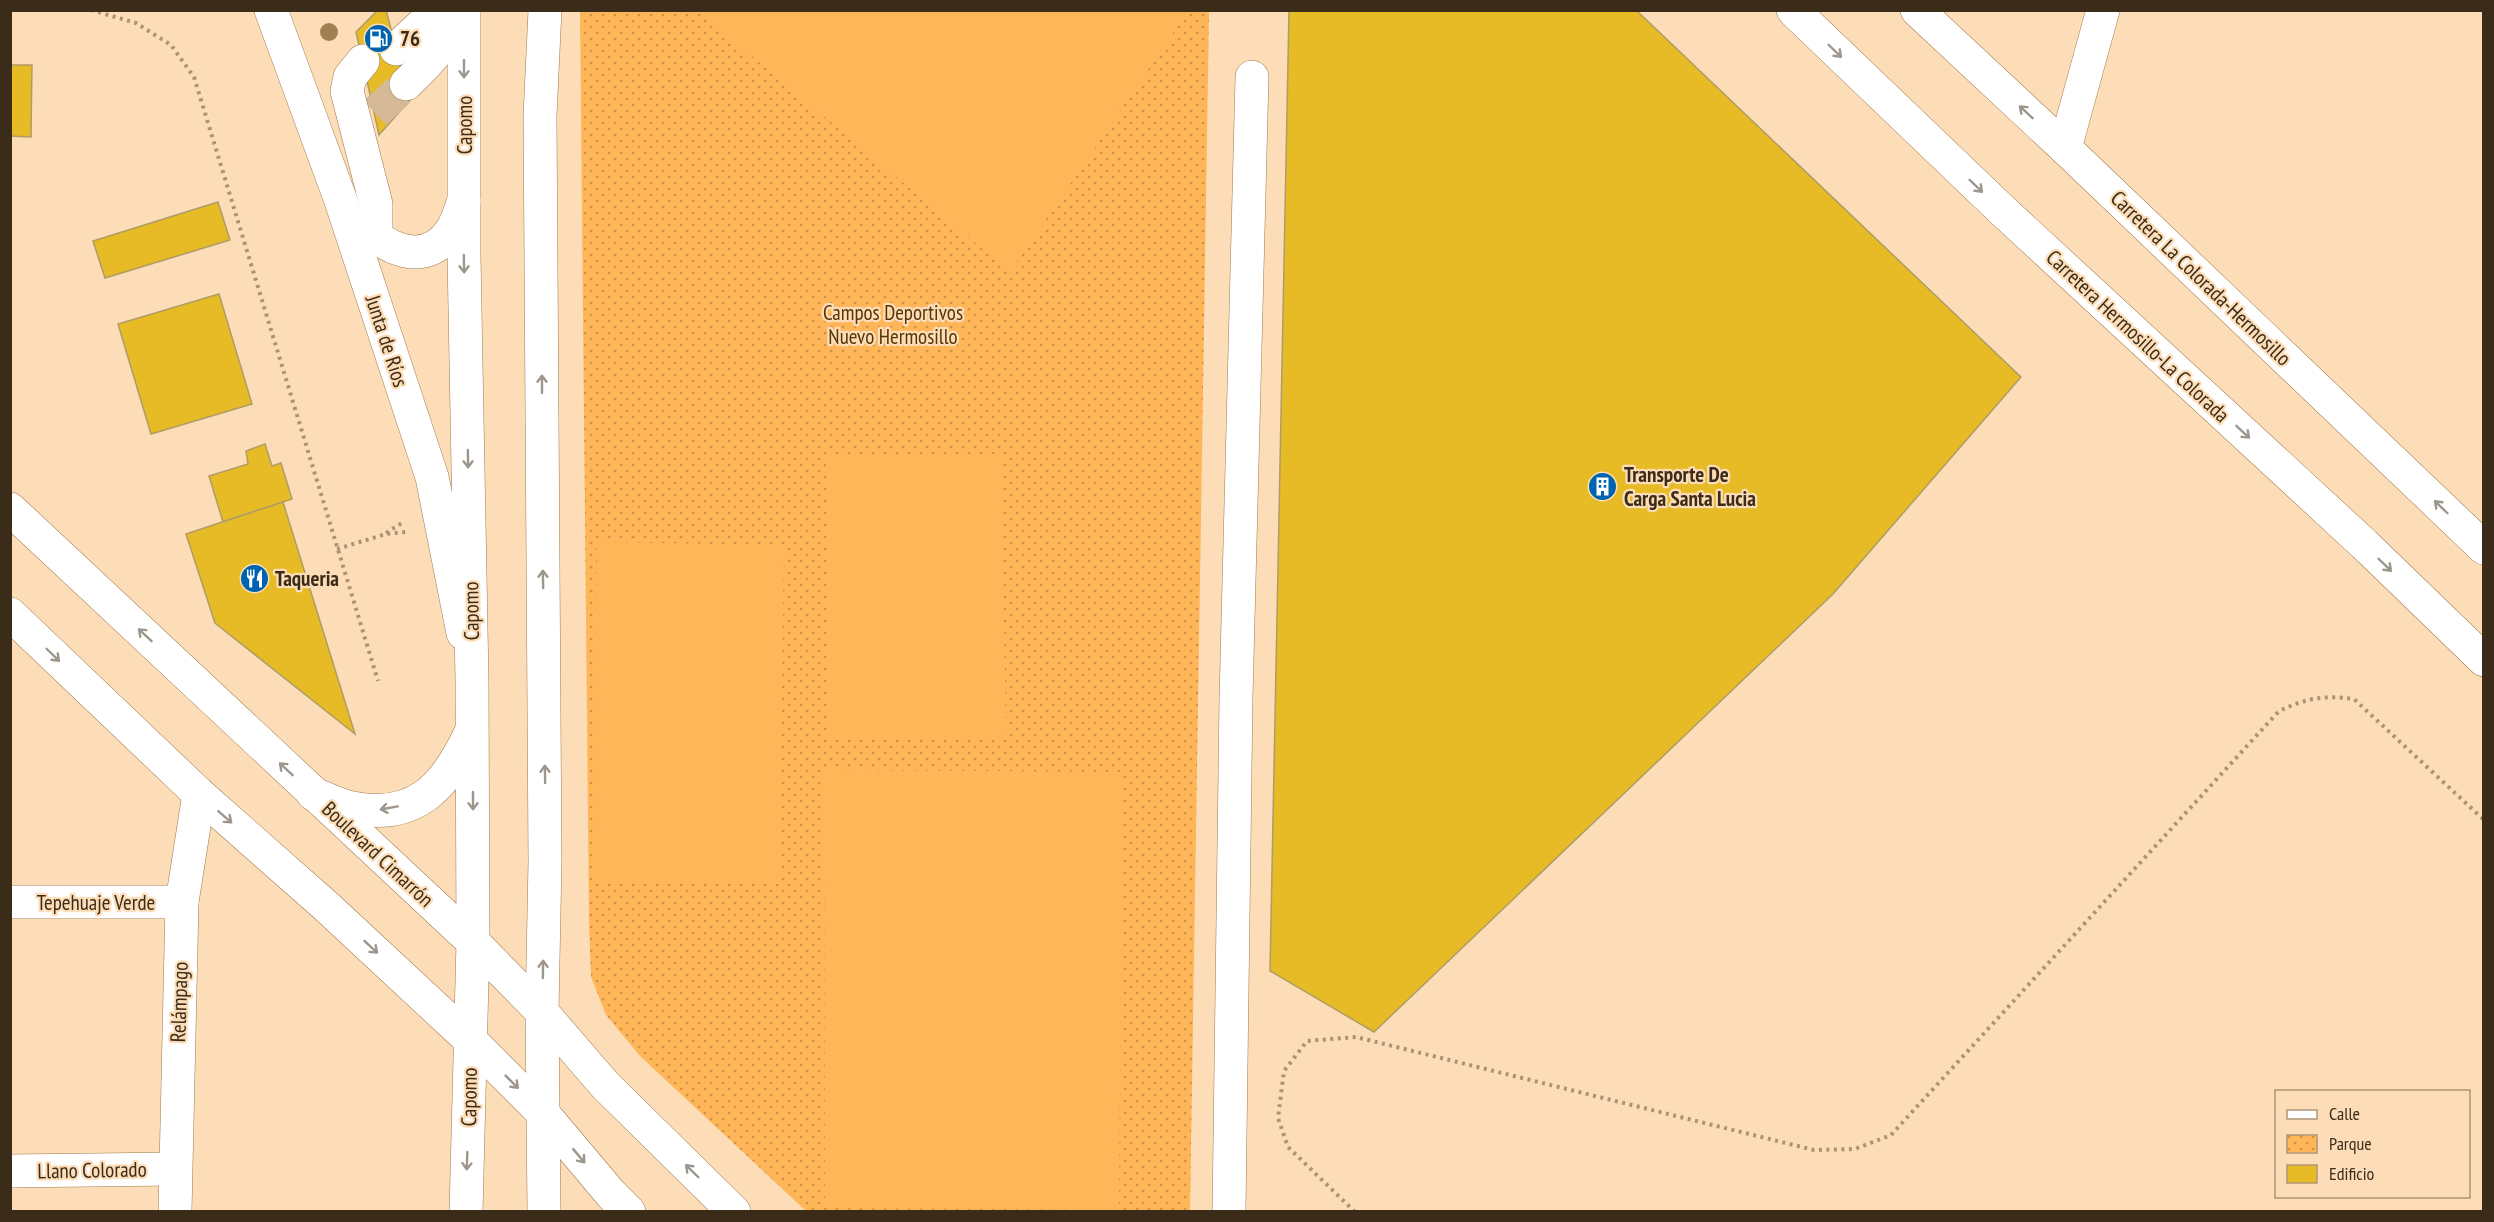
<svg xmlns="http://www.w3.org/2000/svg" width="2494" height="1222" font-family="'PT Sans Narrow',sans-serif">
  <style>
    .park { fill: url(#park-dots) }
    .pitch { fill: #feb658 }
    .building { fill: #e6bb25; stroke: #af9c66; stroke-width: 1.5 }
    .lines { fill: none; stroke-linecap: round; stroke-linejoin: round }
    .minor-tunnel { stroke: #d6ba97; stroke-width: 33; stroke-dasharray: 33 16; stroke-linecap: butt }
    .minor-casing { stroke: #9e794d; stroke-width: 34 }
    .major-casing { stroke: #9e794d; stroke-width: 34 }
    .highway-casing { stroke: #9e794d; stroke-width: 34 }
    .path { stroke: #ac9375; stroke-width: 4; stroke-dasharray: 3 4.5; stroke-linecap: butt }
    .minor { stroke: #fff; stroke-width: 33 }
    .major { stroke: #fff; stroke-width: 33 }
    .highway { stroke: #fff; stroke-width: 33 }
    .tree { fill: #a18154 }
    .oneway { stroke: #9d968c }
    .labels { text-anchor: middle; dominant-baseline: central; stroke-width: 4.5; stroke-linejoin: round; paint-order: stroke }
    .poi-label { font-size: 21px; font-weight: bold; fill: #3b2c19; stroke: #fdddb7; text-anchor: start }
    .street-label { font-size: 21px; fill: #3b2c19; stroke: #fdddb7 }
    .park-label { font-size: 21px; fill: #553503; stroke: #fdddb7 }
  </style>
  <defs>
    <pattern id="park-dots" width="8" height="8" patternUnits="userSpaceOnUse" patternTransform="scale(1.5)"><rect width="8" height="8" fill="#feb658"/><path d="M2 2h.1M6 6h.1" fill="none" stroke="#cf9448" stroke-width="1.8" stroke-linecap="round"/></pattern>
  </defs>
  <rect width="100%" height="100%" fill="#fdddb7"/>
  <!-- park -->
  <polygon class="park" points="580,11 1209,11 1190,1211 806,1211 640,1056 606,1015 591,977 589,921"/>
  <!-- pitch -->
  <g class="pitch">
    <polygon points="698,11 1188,11 1010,272"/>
    <polygon points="1001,454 1006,736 830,738 826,456"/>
    <polygon points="597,542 784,545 779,884 592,882"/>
    <polygon points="824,770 1122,772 1119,1210 825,1208"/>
  </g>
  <!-- building -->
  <g class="building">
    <polygon points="378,10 386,10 410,100 379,135 356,32"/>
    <polygon points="1289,10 1636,10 2021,377 1833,594 1374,1032 1270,971"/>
    <polygon points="10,65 32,65 31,137 10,136"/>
    <polygon points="218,202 230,240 105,278 93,241"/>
    <polygon points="219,294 252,404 151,434 118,324"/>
    <polygon points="265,444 272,466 281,463 292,499 223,522 209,476 248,464 246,451"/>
    <polygon points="283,502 355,734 215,623 186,534"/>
  </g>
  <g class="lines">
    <!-- minor-tunnel -->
    <polyline class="minor-tunnel" points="375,113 406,84"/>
    <defs>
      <g id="minor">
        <polyline points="271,10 341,201 432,477 463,633"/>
        <polyline points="396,49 438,10"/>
        <polyline points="363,61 350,77 347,91 376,204 376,237"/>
        <path d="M406,84C431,60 447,46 452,10"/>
        <polyline points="2065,148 2103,10"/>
        <path d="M360,222C385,249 425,269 451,231C457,223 460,210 464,201"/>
        <polyline points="10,509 473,942 542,1012 605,1085 734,1212"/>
        <polyline points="10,614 199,794 327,907 470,1040 542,1112 611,1194 629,1212"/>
        <polyline points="10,902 182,902"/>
        <polyline points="10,1171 174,1169"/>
        <polyline points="175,1212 182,902 199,794"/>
        <polyline points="1229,1212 1236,698 1252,77"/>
      </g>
      <g id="major">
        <polyline points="464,10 464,256 472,680 473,942 466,1212"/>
        <path d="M313,794C325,798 337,804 348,807C414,822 445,788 470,734"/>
        <polyline points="544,1212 542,1012 545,861 540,116 545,10"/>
      </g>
      <g id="highway">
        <polyline points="1793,10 2003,211 2364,544 2484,660"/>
        <polyline points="1917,10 2065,148 2484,548"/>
      </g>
    </defs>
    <!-- minor casing -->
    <use href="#minor" class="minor-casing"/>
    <!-- major casing -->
    <use href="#major" class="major-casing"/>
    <!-- highway casing -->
    <use href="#highway" class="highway-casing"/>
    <!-- path -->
    <g class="path">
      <polyline points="91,10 136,23 171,45 194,77 378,681"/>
      <polyline points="386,533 405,521"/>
      <polyline points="337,549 386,534 406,532"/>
      <path d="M1355,1212L1288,1147L1278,1118L1284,1071L1307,1041L1356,1037L1814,1150L1855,1149L1891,1135L2279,711C2307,698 2323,695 2354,699L2484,820"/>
    </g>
    <!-- minor -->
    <use href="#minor" class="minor"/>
    <!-- major -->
    <use href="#major" class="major"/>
    <!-- highway -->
    <use href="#highway" class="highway"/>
  </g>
  <!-- trees -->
  <circle class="tree" cx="329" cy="32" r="9"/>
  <!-- one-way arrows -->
  <defs><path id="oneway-shaft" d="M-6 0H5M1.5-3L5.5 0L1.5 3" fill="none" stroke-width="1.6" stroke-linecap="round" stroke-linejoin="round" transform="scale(1.5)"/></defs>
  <g class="oneway">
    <use href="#oneway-shaft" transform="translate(1835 51) rotate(44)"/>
    <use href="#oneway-shaft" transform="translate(464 69) rotate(90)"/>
    <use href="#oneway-shaft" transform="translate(2026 112) rotate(-137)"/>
    <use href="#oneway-shaft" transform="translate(1976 186) rotate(44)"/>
    <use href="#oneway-shaft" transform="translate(464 264) rotate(89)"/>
    <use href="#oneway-shaft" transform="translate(542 384) rotate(-90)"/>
    <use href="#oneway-shaft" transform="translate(2243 432) rotate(43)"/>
    <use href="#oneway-shaft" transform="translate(468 459) rotate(89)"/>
    <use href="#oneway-shaft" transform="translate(2441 507) rotate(-136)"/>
    <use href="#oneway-shaft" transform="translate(2385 565) rotate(44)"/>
    <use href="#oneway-shaft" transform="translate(543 579) rotate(-91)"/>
    <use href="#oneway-shaft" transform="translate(145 635) rotate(-137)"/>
    <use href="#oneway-shaft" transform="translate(53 655) rotate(44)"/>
    <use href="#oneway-shaft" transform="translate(286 769) rotate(-137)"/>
    <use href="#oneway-shaft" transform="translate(545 774) rotate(-91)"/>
    <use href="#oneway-shaft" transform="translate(473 801) rotate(90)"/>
    <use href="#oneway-shaft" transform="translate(389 808) rotate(170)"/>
    <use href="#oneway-shaft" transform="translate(225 817) rotate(41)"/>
    <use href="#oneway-shaft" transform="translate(371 947) rotate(43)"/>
    <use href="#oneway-shaft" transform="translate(543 969) rotate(-89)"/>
    <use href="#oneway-shaft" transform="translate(512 1082) rotate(45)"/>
    <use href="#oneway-shaft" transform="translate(579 1156) rotate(50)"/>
    <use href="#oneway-shaft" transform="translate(467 1161) rotate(92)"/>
    <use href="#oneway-shaft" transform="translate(692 1171) rotate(-136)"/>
  </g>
  <!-- icons -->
  <defs>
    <symbol id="fuel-disc" viewBox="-11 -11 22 22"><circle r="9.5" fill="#0063af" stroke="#fdddb7"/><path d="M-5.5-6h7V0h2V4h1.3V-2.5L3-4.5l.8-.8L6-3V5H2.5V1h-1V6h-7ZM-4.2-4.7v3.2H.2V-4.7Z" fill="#fff"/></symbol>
    <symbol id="building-disc" viewBox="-11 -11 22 22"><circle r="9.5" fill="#0063af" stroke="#fdddb7"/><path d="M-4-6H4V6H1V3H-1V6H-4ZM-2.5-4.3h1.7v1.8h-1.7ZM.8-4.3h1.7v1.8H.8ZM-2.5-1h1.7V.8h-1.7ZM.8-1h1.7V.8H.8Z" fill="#fff"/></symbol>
    <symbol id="restaurant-disc" viewBox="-11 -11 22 22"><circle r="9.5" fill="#0063af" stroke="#fdddb7"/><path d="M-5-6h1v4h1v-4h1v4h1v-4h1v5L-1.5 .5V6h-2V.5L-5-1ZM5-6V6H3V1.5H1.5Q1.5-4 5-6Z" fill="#fff"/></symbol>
  </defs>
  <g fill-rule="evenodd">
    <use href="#fuel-disc" x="362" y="22" width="33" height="33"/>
    <use href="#building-disc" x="1586" y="470" width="33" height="33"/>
    <use href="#restaurant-disc" x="238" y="562" width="33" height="33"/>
  </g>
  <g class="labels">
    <!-- poi labels -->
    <g class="poi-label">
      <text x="400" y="38">76</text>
      <text x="1624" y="474">Transporte De<tspan x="1624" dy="24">Carga Santa Lucia</tspan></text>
      <text x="275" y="578">Taqueria</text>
    </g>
    <!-- street labels -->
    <g class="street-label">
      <text transform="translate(464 125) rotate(-90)">Capomo</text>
      <text transform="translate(2201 278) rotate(44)">Carretera La Colorada-Hermosillo</text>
      <text transform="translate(2138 336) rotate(43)">Carretera Hermosillo-La Colorada</text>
      <text transform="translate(387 341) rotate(72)">Junta de Ríos</text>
      <text transform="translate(471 611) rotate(-91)">Capomo</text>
      <text transform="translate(378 854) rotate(43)">Boulevard Cimarrón</text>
      <text x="96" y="902">Tepehuaje Verde</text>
      <text transform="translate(179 1002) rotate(-88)">Relámpago</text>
      <text transform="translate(469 1097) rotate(-89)">Capomo</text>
      <text transform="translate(92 1170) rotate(-1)">Llano Colorado</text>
    </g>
    <!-- park labels -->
    <g class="park-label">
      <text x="893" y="312">Campos Deportivos<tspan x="893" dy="24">Nuevo Hermosillo</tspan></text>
    </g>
  </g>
  <!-- border -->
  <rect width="2494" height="1222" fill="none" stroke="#3b2c19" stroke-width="24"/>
  <!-- legend -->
  <rect x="2275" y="1090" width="195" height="108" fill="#fdddb7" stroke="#af9678" stroke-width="1.5"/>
  <rect x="2287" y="1110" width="30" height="9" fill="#ffffff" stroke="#af9678" stroke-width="1.5"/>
  <text x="2329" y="1120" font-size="18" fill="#3b2c19">Calle</text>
  <rect x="2287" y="1135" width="30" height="18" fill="url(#park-dots)" stroke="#af9678" stroke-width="1.5"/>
  <text x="2329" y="1150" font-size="18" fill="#3b2c19">Parque</text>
  <rect x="2287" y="1165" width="30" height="18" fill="#e6bb25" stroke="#af9678" stroke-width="1.5"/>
  <text x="2329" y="1180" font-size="18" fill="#3b2c19">Edificio</text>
</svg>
